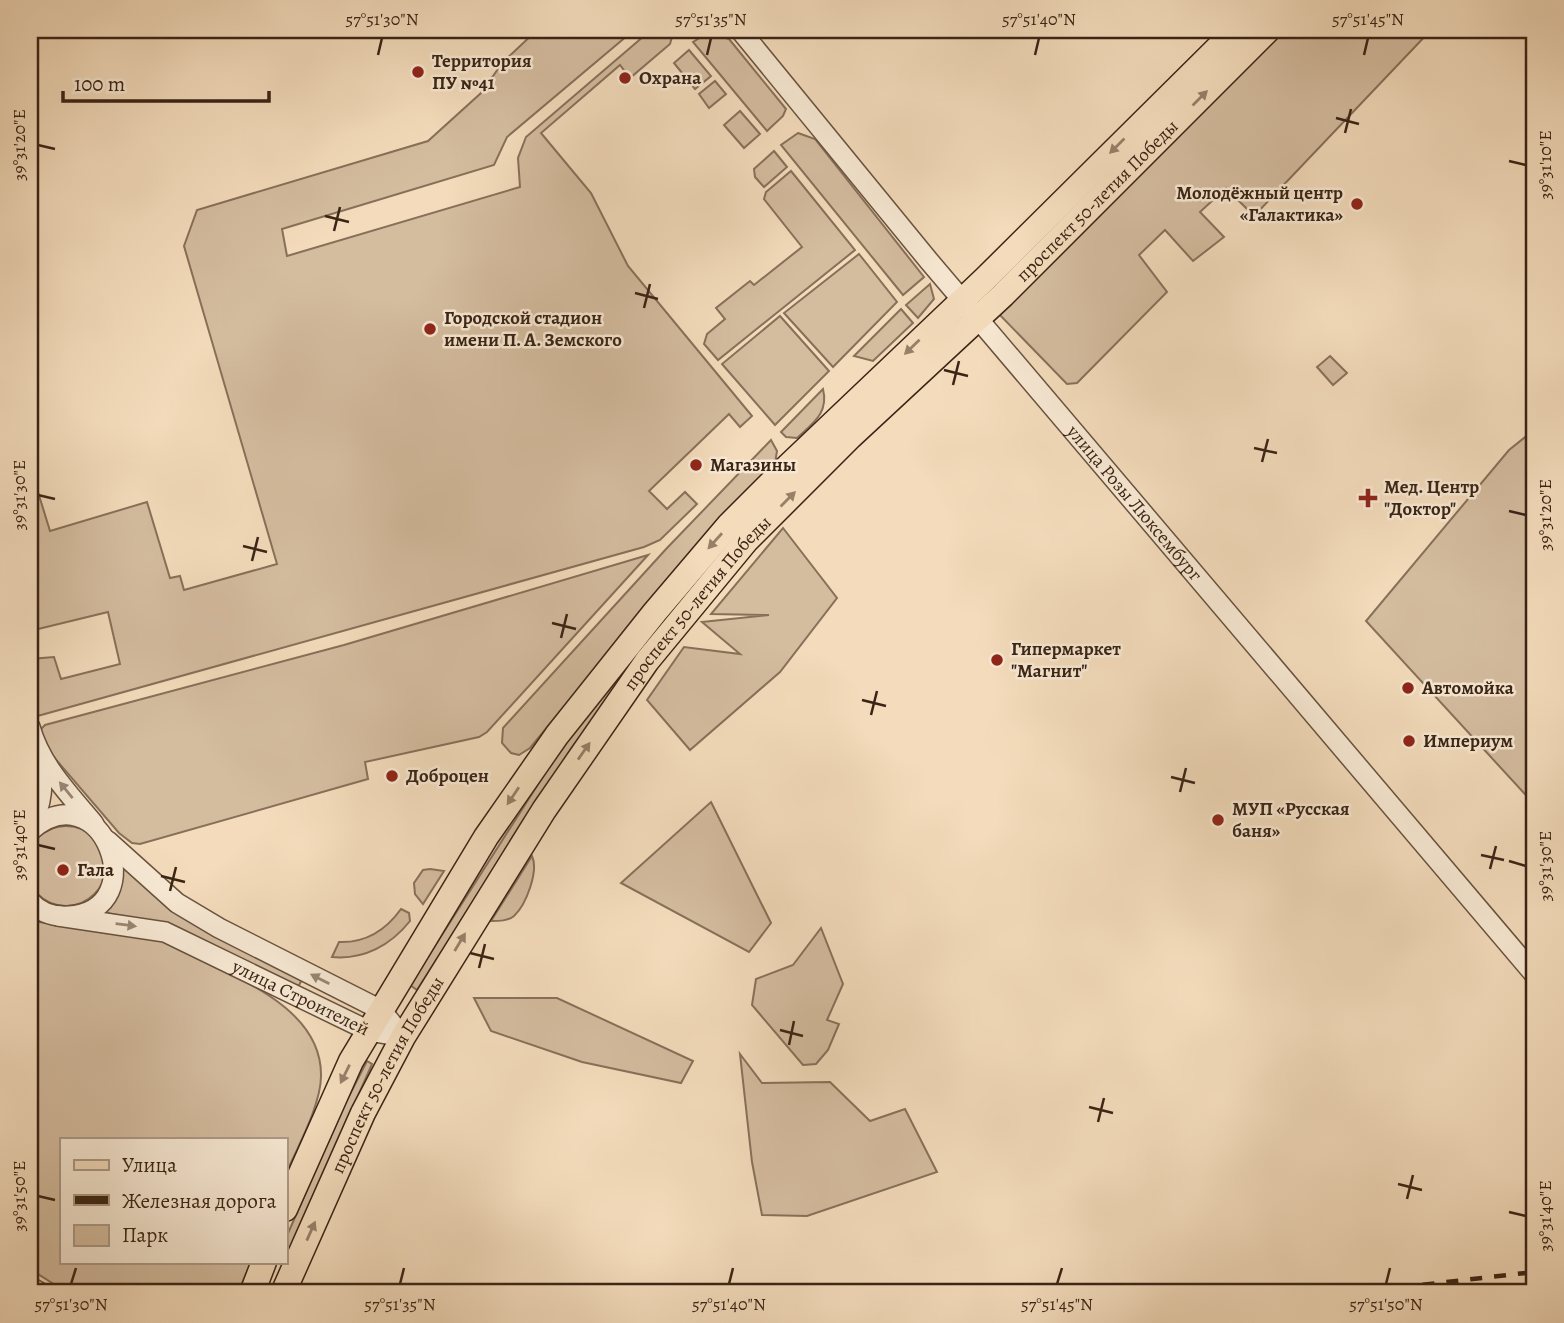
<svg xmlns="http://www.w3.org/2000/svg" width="1564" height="1323" font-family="Alegreya,serif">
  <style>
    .green { fill: #d4bc9f; stroke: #87705a; stroke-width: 2 }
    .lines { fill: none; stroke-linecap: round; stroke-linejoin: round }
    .minor-casing { stroke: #68523e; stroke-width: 22 }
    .major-casing { stroke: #3a2415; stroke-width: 27 }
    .minor { stroke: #f7e8d3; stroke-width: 19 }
    .major { stroke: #f3dbbb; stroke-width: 24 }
    .rail { stroke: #3a2415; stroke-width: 4.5; stroke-dasharray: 12 12; stroke-linecap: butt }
    .oneway { fill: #968068 }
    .oneway2 { fill: #988674 }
    .ticks { fill: none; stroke: #3a2415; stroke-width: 2.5 }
    .poi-dot { fill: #8f2418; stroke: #f7e8d3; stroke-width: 2.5 }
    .labels { text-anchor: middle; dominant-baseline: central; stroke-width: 5; stroke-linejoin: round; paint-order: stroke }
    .poi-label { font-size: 19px; font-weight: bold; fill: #3a2415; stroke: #f7e8d3; text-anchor: start }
    .street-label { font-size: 19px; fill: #3a2415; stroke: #f7e8d3 }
    .neatline { fill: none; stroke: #3a2415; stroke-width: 2.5 }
    .ticks-label { font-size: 18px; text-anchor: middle; fill: #3a2415 }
  </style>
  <rect width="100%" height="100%" fill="#f3dbbb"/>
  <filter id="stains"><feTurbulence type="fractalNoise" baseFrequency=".00286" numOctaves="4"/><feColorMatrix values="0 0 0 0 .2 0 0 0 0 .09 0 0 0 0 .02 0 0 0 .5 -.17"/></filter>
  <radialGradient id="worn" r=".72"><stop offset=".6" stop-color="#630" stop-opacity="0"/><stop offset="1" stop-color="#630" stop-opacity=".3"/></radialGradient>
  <!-- green -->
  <g class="green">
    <polygon points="537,30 634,30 507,137 494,165 282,229 287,256 520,187 518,158 526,137 651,30 669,30 672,37 670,44 630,78 620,65 541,133 591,193 628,266 752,416 740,427 729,414 649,491 667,509 685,492 697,504 660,540 644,547 34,717 30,706 30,659 54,657 61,679 120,664 108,612 34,630 37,644 30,644 30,466 50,531 147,502 170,578 180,576 184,590 277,564 184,246 197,210 428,141 481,93 503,62"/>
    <polygon points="1279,30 1431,30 1254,216 1226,188 1200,212 1224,237 1193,261 1165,230 1139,255 1167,292 1077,383 1067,384 997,312"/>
    <polygon points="708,33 729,39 786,109 783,116 767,131 693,42"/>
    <polygon points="689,50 711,76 695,89 674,63"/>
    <polygon points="715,81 726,94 709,108 699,94"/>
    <polygon points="740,111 760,134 744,148 724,125"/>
    <polygon points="798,133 815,139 924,277 903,295 781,145"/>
    <polygon points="774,151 787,167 764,187 755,177 754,169"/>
    <polygon points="791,171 855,250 718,360 704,344 707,334 725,319 716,308 750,281 754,285 802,247 764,199 766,192"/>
    <polygon points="859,254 897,302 833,367 784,313"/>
    <polygon points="930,284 934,299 918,318 906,305"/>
    <polygon points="901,309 913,323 873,361 854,356"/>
    <polygon points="780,316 829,371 775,425 722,364"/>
    <polygon points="1330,356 1347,373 1333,385 1317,367"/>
    <path d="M823,389C829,413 813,423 797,438L786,437L781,432Z"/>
    <polygon points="1534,430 1534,804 1366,621 1509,450"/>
    <polygon points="771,440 777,451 775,463 681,565 530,748 519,755 511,753 502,743 503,728 667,548"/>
    <polygon points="783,528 837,598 780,672 690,750 647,700 684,647 740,654 702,622 769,615 711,614"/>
    <polygon points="735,531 572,747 417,990 410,985 565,742"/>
    <polygon points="648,555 487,732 479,737 365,762 368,779 140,844 132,843 119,833 46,748 40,730 45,725 344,645"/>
    <polygon points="711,802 771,923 749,952 621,883"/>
    <circle cx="66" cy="866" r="40"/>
    <path d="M532,856C539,871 526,905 514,916C508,921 499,921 491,921Z"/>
    <polygon points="120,865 178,914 303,978 298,987 173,925 101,912"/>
    <polygon points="430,869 444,871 423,904 415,894 414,883 423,870"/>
    <path d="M401,909L409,913L410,921C391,945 364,960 332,957L339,942C365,943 386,930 401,909Z"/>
    <path d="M30,921C73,926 120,930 162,941C177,945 192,955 206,962C251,984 322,1014 321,1076C321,1105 297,1148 285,1176V1139H61V1262H251L238,1293H68L30,1269Z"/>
    <polygon points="821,928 843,984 827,1020 839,1024 828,1050 816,1064 803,1065 752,1005 756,979 793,965"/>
    <polygon points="474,998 557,998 693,1061 681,1083 582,1062 491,1031"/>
    <polygon points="740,1054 762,1083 830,1082 870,1121 905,1109 937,1172 807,1216 762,1215 752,1162"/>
    <polygon points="367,1061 372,1064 369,1071 285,1260 285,1240 345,1104"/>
  </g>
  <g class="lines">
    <defs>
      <g id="minor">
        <path id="s1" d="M740,30L929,261L1534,974"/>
        <path d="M30,727C41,766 69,794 94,824"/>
        <path d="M30,827C43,804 44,783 39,757"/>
        <path d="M30,831C102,768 155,910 69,916C54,917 40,913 30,901"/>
        <polyline points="108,841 177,903 219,928 381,1010 403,1037"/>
        <path id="s2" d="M58,916L165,932L369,1031L403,1037"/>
        <polyline points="30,1287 41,1293"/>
      </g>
      <g id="major">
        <polyline points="285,1209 351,1061 486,837 557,735 655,612 729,525 782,472 986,278 1236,30"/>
        <polyline points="252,1293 264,1262"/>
        <path id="s3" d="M283,1293L363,1113L403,1037L544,810L647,661L746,541L850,437L1003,295L1268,30"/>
      </g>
    </defs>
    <!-- minor casing -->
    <use href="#minor" class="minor-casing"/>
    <!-- major casing -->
    <use href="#major" class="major-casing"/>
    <!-- minor -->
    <use href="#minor" class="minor"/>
    <!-- major -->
    <use href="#major" class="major"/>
    <!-- rail -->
    <polyline class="rail" points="1351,1293 1534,1272"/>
  </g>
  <!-- one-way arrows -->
  <defs><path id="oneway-solid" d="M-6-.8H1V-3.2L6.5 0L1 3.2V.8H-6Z" transform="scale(1.75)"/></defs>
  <g class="oneway">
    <use href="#oneway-solid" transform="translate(1200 98) rotate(-45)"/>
    <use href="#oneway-solid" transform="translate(1117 146) rotate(135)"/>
    <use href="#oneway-solid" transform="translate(912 347) rotate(136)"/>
    <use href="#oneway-solid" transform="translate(788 499) rotate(-45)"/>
    <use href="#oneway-solid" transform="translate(715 541) rotate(132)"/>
    <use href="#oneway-solid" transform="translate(584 751) rotate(-55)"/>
    <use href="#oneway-solid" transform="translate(513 796) rotate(124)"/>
    <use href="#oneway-solid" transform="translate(460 942) rotate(-59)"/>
    <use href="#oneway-solid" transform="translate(345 1074) rotate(116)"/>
    <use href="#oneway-solid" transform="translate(311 1231) rotate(-66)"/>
  </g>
  <g class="oneway2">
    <use href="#oneway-solid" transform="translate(66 790) rotate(-129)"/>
    <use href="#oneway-solid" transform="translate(126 925) rotate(7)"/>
    <use href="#oneway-solid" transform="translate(320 979) rotate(-153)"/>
  </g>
  <!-- ticks -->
  <path class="ticks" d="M378,55L382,38M707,55L711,38M1035,55L1039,38M1364,55L1368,38M1336,118L1359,124M1345,133L1351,109M38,145L55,149M1509,161L1526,165M325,216L349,222M334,231L340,207M635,293L658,299M644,308L650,284M944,370L968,376M953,385L959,361M1254,448L1277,453M1262,462L1268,439M38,495L55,499M1509,511L1526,515M243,546L267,552M252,561L258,537M552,623L576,629M561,638L567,614M862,700L886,706M871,715L877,691M1171,777L1195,783M1180,792L1186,768M38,845L55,849M1481,855L1504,860M1509,861L1526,866M1490,869L1496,846M161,876L185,882M170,891L176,867M470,953L494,959M479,968L485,944M780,1030L803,1036M789,1045L794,1021M1089,1107L1113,1113M1098,1122L1104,1098M1398,1184L1422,1190M38,1196L55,1200M1407,1199L1413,1175M1509,1212L1526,1216M71,1284L76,1268M400,1284L404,1268M729,1284L733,1268M1057,1284L1062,1268M1386,1284L1390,1268"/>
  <!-- markers -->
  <g class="poi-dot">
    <circle cx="418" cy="72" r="7"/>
    <circle cx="625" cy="78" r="7"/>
    <circle cx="1357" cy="204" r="7"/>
    <circle cx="430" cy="329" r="7"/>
    <circle cx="696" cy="465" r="7"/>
    <path d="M1364.5 487.5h7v7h7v7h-7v7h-7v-7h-7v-7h7z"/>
    <circle cx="997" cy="660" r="7"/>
    <circle cx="1408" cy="688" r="7"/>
    <circle cx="1409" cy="741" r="7"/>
    <circle cx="392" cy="776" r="7"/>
    <circle cx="1218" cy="820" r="7"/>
    <circle cx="63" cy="870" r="7"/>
  </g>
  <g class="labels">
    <!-- poi labels -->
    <g class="poi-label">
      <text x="432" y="61">Территория<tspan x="432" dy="22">ПУ №41</tspan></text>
      <text x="639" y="78">Охрана</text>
      <text x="1343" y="193" text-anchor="end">Молодёжный центр<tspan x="1343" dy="22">«Галактика»</tspan></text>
      <text x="444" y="318">Городской стадион<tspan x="444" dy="22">имени П. А. Земского</tspan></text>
      <text x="710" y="465">Магазины</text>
      <text x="1384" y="487">Мед. Центр<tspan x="1384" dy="22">"Доктор"</tspan></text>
      <text x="1011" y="649">Гипермаркет<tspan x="1011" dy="22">"Магнит"</tspan></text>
      <text x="1422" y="688">Автомойка</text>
      <text x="1423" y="741">Империум</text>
      <text x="406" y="776">Доброцен</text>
      <text x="1232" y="809">МУП «Русская<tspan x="1232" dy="22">баня»</tspan></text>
      <text x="77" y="870">Гала</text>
    </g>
    <!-- street labels -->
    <g class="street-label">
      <text stroke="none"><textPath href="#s3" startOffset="1376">проспект 50-летия Победы</textPath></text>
      <text stroke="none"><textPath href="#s1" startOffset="616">улица Розы Люксембург</textPath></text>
      <text stroke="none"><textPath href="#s3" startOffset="808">проспект 50-летия Победы</textPath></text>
      <text stroke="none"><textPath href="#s2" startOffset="259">улица Строителей</textPath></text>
      <text stroke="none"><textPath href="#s3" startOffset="242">проспект 50-летия Победы</textPath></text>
    </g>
  </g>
  <!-- margin -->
  <rect width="1564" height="1323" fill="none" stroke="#f3dbbb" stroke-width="77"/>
  <!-- legend -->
  <rect x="60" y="1138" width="228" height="126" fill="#f7e8d3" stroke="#ab9a87" stroke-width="2"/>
  <rect x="74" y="1160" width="35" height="10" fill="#f3dbbb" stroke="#ab9a87" stroke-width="2"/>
  <text x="122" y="1172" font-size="21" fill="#3a2415">Улица</text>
  <rect x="74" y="1195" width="35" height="10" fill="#3a2415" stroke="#ab9a87" stroke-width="2"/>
  <text x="122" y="1208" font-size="21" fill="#3a2415">Железная дорога</text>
  <rect x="74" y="1225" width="35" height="21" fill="#d4bc9f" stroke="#ab9a87" stroke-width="2"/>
  <text x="122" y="1242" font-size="21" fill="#3a2415">Парк</text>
  <!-- scale -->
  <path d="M63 91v10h206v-10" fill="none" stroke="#3a2415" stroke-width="3.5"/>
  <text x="74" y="91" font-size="21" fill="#3a2415" stroke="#f7e8d3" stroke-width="5" paint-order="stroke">100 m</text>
  <rect x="38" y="38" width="1488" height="1246" class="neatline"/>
  <g class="ticks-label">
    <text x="382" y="25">57°51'30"N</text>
    <text x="711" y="25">57°51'35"N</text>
    <text x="1039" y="25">57°51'40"N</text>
    <text x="1368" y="25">57°51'45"N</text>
    <text transform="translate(19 145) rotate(-90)" y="6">39°31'20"E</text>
    <text transform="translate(1545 165) rotate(-90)" y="6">39°31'10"E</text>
    <text transform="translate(19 495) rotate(-90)" y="6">39°31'30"E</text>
    <text transform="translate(1545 515) rotate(-90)" y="6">39°31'20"E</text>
    <text transform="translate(19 845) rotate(-90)" y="6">39°31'40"E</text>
    <text transform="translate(1545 866) rotate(-90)" y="6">39°31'30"E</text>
    <text transform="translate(19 1196) rotate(-90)" y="6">39°31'50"E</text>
    <text transform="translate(1545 1216) rotate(-90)" y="6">39°31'40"E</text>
    <text x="71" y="1310">57°51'30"N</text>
    <text x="400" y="1310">57°51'35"N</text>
    <text x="729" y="1310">57°51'40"N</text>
    <text x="1057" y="1310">57°51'45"N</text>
    <text x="1386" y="1310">57°51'50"N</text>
  </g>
  <rect width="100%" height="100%" filter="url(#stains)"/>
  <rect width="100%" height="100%" fill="url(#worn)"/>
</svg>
